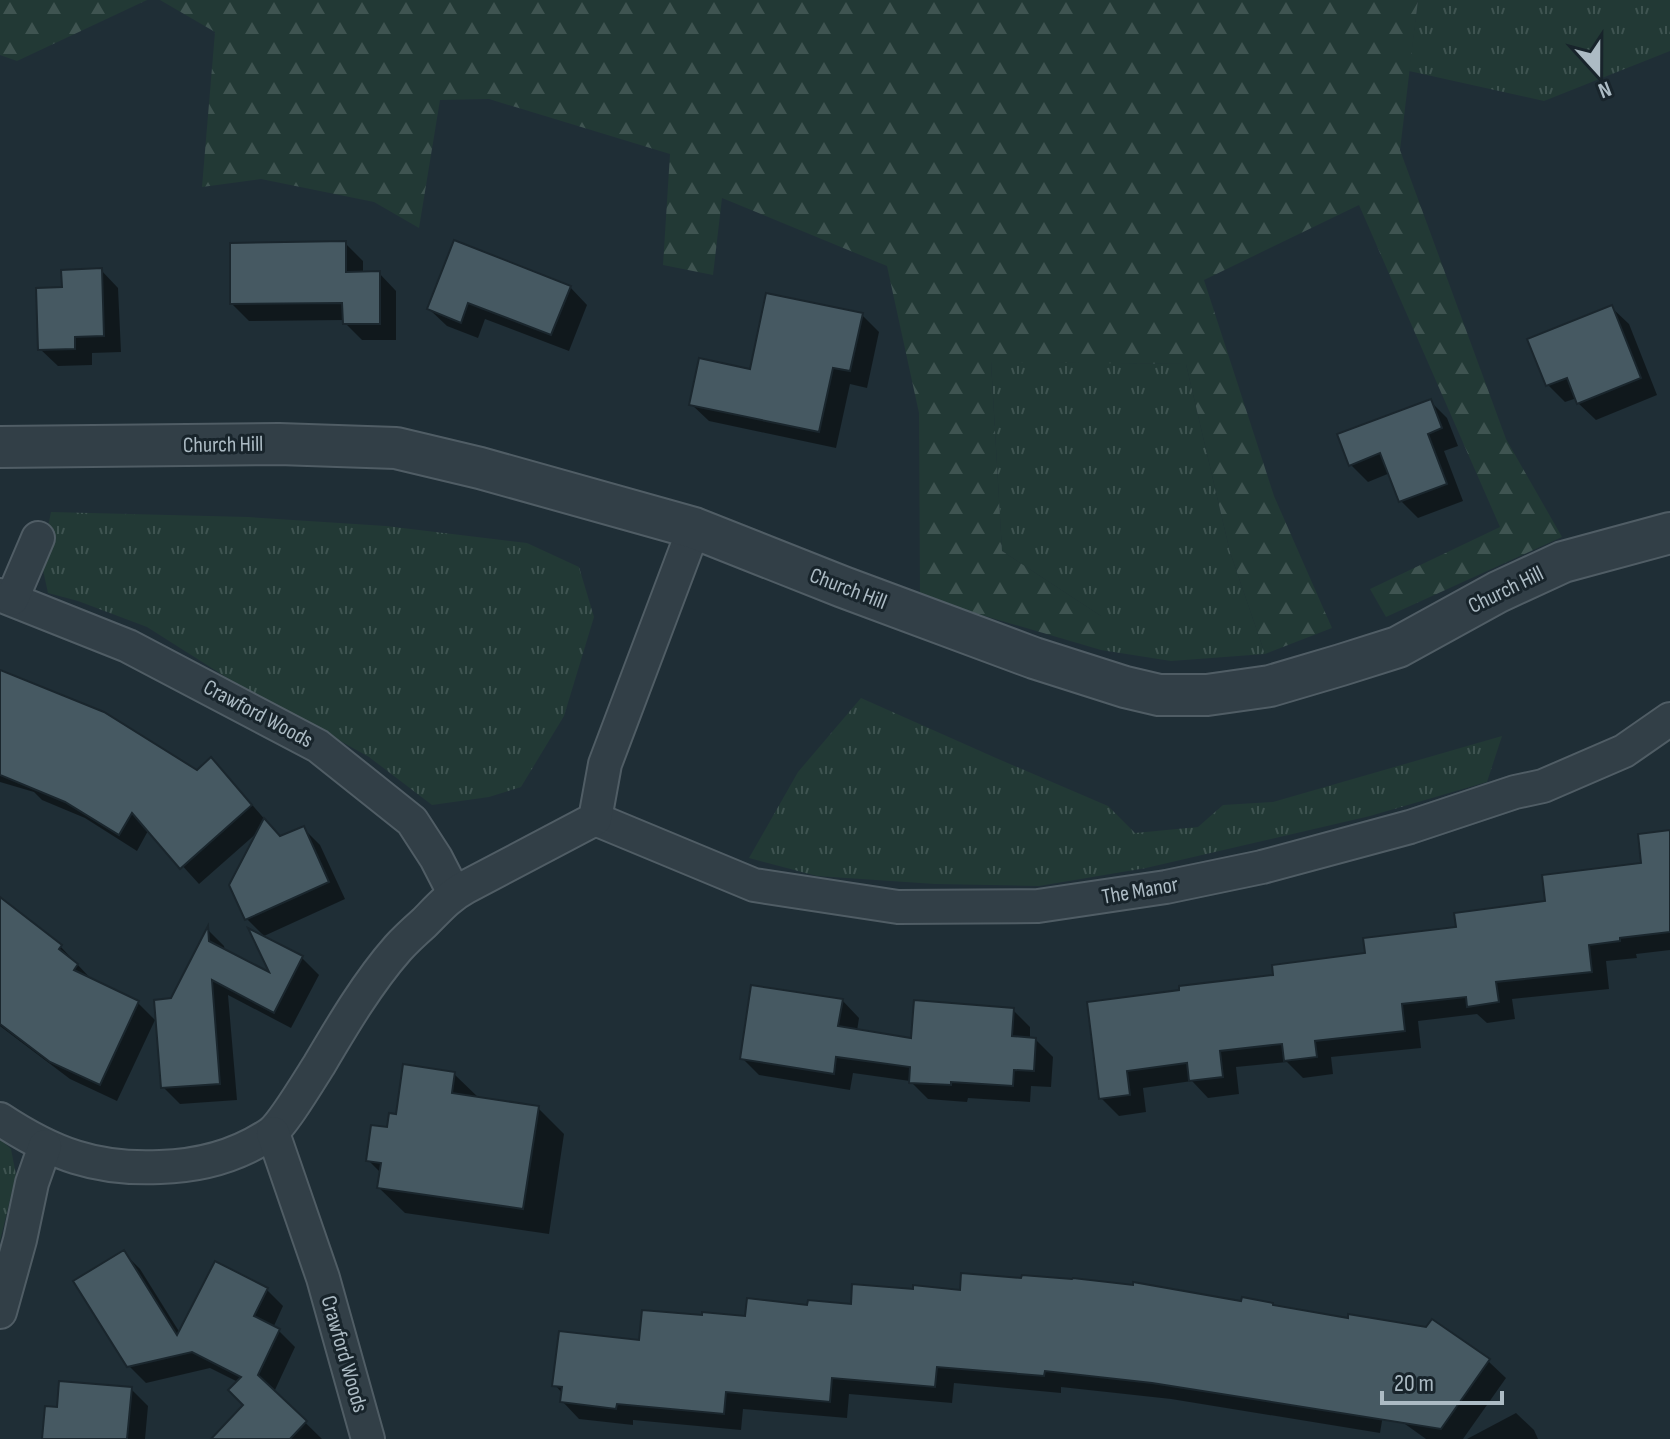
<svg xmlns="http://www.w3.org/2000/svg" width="1670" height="1439" font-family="'Sofia Sans Condensed',sans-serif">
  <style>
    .grass { fill: url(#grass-tufts) }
    .forest { fill: url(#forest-firs) }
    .shadow { fill: #0007 }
    .building { fill: #465962; stroke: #1a262d; stroke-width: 2 }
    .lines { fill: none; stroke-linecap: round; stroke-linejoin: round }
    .minor-casing { stroke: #505d65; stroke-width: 36 }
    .tertiary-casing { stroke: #505d65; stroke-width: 44 }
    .minor { stroke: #323f47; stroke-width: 32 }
    .tertiary { stroke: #323f47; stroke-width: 40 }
    .labels { text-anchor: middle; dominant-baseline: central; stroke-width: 6; stroke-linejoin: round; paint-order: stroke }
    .street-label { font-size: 22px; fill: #acbbc4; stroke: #18242b }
  </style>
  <defs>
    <pattern id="grass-tufts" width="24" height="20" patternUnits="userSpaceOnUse" patternTransform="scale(2)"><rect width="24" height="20" fill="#223935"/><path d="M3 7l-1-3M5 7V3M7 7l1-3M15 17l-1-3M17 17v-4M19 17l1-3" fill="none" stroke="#3f5451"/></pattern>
    <pattern id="forest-firs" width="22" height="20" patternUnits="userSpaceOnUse" patternTransform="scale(2)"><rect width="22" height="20" fill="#223935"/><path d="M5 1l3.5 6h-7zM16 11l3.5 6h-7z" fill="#3f5451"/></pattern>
  </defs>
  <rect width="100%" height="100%" fill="#1f2e36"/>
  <!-- grass -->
  <g class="grass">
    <polygon points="1418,0 1670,0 1670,51 1544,101 1409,71"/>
    <polygon points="991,361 1186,364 1230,552 1265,654 1171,661 1101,650 1101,616 1002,551"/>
    <polygon points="51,512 248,517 386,526 527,543 579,567 594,617 564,716 521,787 489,797 432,805 369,757 229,679 147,627 78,601 48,593 41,561"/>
    <polygon points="861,698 996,758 1108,806 1135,833 1198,827 1223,805 1273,802 1502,736 1487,782 1370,816 1146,868 1039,886 935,884 817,876 749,858 798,772"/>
    <polygon points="0,1139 11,1149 16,1175 0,1241"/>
  </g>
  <!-- forest -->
  <g class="forest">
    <polygon points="0,0 147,0 17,61 0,55"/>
    <polygon points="160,0 1418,0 1400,150 1506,439 1562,537 1386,617 1370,589 1500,527 1359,205 1204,280 1274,496 1332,628 1265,654 1230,552 1186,364 991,362 1002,551 1101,616 1101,650 920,597 919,413 887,266 722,198 713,275 663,265 670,154 489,99 440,100 419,228 374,202 261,179 202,187 215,32"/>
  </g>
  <!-- shadow -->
  <g class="shadow">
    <polygon points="345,243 363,261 363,274 379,273 396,291 396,340 362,340 345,323 344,320 249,321 232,304"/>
    <polygon points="101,270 118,288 121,352 92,353 92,365 58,366 40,349 64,289"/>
    <polygon points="570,287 587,305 569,351 485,319 478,338 447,326 429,309"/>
    <polygon points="1611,307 1629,324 1657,395 1596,420 1578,403 1577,398 1565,402 1548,385"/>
    <polygon points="862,315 879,332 867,388 850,384 836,448 709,421 691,404"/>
    <polygon points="1430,401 1447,418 1458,446 1444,451 1463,501 1418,518 1401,501 1390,473 1368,482 1350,464"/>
    <polygon points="0,673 197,772 228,777 281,838 303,828 320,845 345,899 264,936 247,919 231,885 259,831 199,884 149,829 137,851 85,818 42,800 34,792 0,782"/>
    <polygon points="1670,832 1670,950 1636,954 1637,958 1606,961 1609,989 1512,999 1515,1019 1487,1023 1477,1014 1418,1021 1421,1048 1331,1057 1333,1074 1303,1078 1287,1062 1236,1067 1239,1094 1208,1098 1192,1081 1143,1088 1146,1112 1119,1116 1101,1098 1089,1003 1275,977 1367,955 1458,929 1547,902 1644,864"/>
    <polygon points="0,899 60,946 94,982 138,1003 155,1020 117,1101 70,1079 0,1026"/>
    <polygon points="208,930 224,946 225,952 273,977 253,932 302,958 319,975 291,1028 228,995 237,1100 180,1104 163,1087 172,1000"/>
    <polygon points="842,1000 859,1018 857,1031 913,1041 1013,1010 1030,1027 1030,1039 1035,1039 1053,1057 1051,1087 1031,1086 1030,1102 968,1098 967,1102 928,1099 910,1081 853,1073 850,1090 759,1075 742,1058"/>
    <polygon points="454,1074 480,1099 538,1108 564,1134 549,1234 405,1213 379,1188 381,1173 368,1160 388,1129 397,1117"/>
    <polygon points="123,1252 140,1269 180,1333 267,1290 283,1306 273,1328 278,1330 295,1347 274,1392 322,1439 214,1439 246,1405 238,1382 210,1368 146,1383 129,1366"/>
    <polygon points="962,1292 1275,1308 1488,1361 1506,1378 1463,1439 1426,1439 1384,1409 1380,1433 1171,1399 1061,1387 1061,1393 954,1383 952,1403 849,1394 847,1418 743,1409 741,1430 633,1420 633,1425 579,1419 562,1401 563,1394 555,1385 641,1342 747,1318 809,1307 852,1306"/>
    <polygon points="131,1389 148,1406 145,1439 44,1439 58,1409"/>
    <polygon points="1516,1413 1534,1430 1538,1439 1467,1439"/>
  </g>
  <!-- building -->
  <g class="building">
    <polygon points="454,240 571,286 551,335 468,303 461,323 427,309"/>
    <polygon points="346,241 346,272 380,271 380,324 343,324 342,303 230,304 230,243"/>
    <polygon points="102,268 104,336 75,337 75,349 38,350 36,288 62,287 61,270"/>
    <polygon points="766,293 863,313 850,371 833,368 819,432 689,405 699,358 750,369"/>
    <polygon points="1612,305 1641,378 1577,404 1567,378 1546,386 1527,339"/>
    <polygon points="1431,399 1442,428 1428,434 1447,484 1399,502 1380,453 1349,466 1337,434"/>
    <polygon points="0,670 104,712 197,770 211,757 252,805 180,869 132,813 119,835 65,802 0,775"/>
    <polygon points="264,818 280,836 304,826 329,882 245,920 229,885"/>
    <polygon points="1670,830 1670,932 1620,938 1620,941 1589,945 1592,972 1496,982 1499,1002 1467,1007 1466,997 1402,1004 1405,1031 1315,1041 1317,1057 1284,1061 1282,1044 1220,1051 1223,1077 1189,1081 1187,1063 1127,1071 1130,1095 1099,1099 1087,1002 1179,990 1179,986 1273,975 1272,965 1365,953 1363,938 1456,927 1454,913 1545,901 1542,875 1641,863 1638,834"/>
    <polygon points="0,897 62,945 59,949 78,964 74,970 139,1001 100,1085 50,1062 0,1024"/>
    <polygon points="208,926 209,941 269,972 248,928 303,956 274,1013 212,980 220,1084 161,1088 154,1000 171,998"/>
    <polygon points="751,985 843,999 838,1026 911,1038 914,1000 1014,1008 1012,1036 1036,1038 1034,1071 1014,1070 1013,1086 951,1082 951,1085 909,1083 910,1067 836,1057 834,1074 740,1059"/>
    <polygon points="403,1064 455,1072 452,1093 539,1106 523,1209 377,1188 381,1163 366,1161 371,1125 387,1127 389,1113 396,1114"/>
    <polygon points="124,1250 177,1335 215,1261 268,1288 254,1316 280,1329 258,1375 307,1421 290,1439 211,1439 243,1405 228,1390 241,1377 192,1352 127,1367 73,1281"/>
    <polygon points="961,1273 1021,1278 1022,1275 1072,1279 1073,1278 1133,1285 1133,1282 1241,1301 1242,1297 1273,1303 1273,1305 1348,1318 1348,1314 1426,1327 1432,1319 1490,1359 1441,1429 1152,1383 1045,1371 1044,1376 937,1367 935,1387 832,1378 830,1402 726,1392 724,1414 617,1404 616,1409 560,1402 562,1387 552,1386 559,1331 639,1340 642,1310 702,1315 702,1312 745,1316 747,1298 807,1305 808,1300 851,1304 852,1284 913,1289 913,1285 960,1290"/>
    <polygon points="59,1381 132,1387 127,1439 42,1439 45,1406 57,1407"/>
  </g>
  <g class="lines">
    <defs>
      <g id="minor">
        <polyline points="0,595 128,646 318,746 412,821 436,858 454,893"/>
        <polyline points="12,599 38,538"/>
        <polyline points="595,819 754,885 898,907 1038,906 1166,887 1262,867 1410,827 1515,792 1543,786 1624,751 1670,719"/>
        <path d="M0,1119C53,1154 96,1170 160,1167C199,1166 237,1156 270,1134C282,1126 310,1079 319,1065C342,1026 368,982 398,948C406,939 415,931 424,923C437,910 449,896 466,887L595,819L605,764L694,528"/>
        <polyline points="273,1133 323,1278 368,1439"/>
        <polyline points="0,1312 20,1240 32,1183 45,1146"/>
      </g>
      <polyline id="tertiary" points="0,447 279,444 396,448 480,468 694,528 843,587 1034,658 1125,687 1159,695 1207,695 1270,686 1341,665 1398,647 1498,592 1563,562 1670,533"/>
    </defs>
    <!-- minor casing -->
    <use href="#minor" class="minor-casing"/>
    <!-- tertiary casing -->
    <use href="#tertiary" class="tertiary-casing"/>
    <!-- minor -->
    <use href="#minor" class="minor"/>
    <!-- tertiary -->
    <use href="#tertiary" class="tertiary"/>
  </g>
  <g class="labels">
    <!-- street labels -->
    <g class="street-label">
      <text transform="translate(223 445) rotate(-1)">Church Hill</text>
      <text transform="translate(848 589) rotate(21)">Church Hill</text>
      <text transform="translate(1506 590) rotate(-26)">Church Hill</text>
      <text transform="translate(258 714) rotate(28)">Crawford Woods</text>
      <text transform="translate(1140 891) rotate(-10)">The Manor</text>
      <text transform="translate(344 1354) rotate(74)">Crawford Woods</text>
    </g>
  </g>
  <!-- north arrow -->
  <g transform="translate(1598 72) rotate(159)" stroke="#18242b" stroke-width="6" paint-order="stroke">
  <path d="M0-6L14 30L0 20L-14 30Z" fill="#acbbc4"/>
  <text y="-12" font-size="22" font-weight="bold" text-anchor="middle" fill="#acbbc4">N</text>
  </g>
  <!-- scale -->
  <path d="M1382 1391v12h120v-12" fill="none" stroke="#acbbc4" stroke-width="4"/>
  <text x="1394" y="1391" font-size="24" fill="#acbbc4" stroke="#18242b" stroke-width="6" paint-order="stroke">20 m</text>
</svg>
